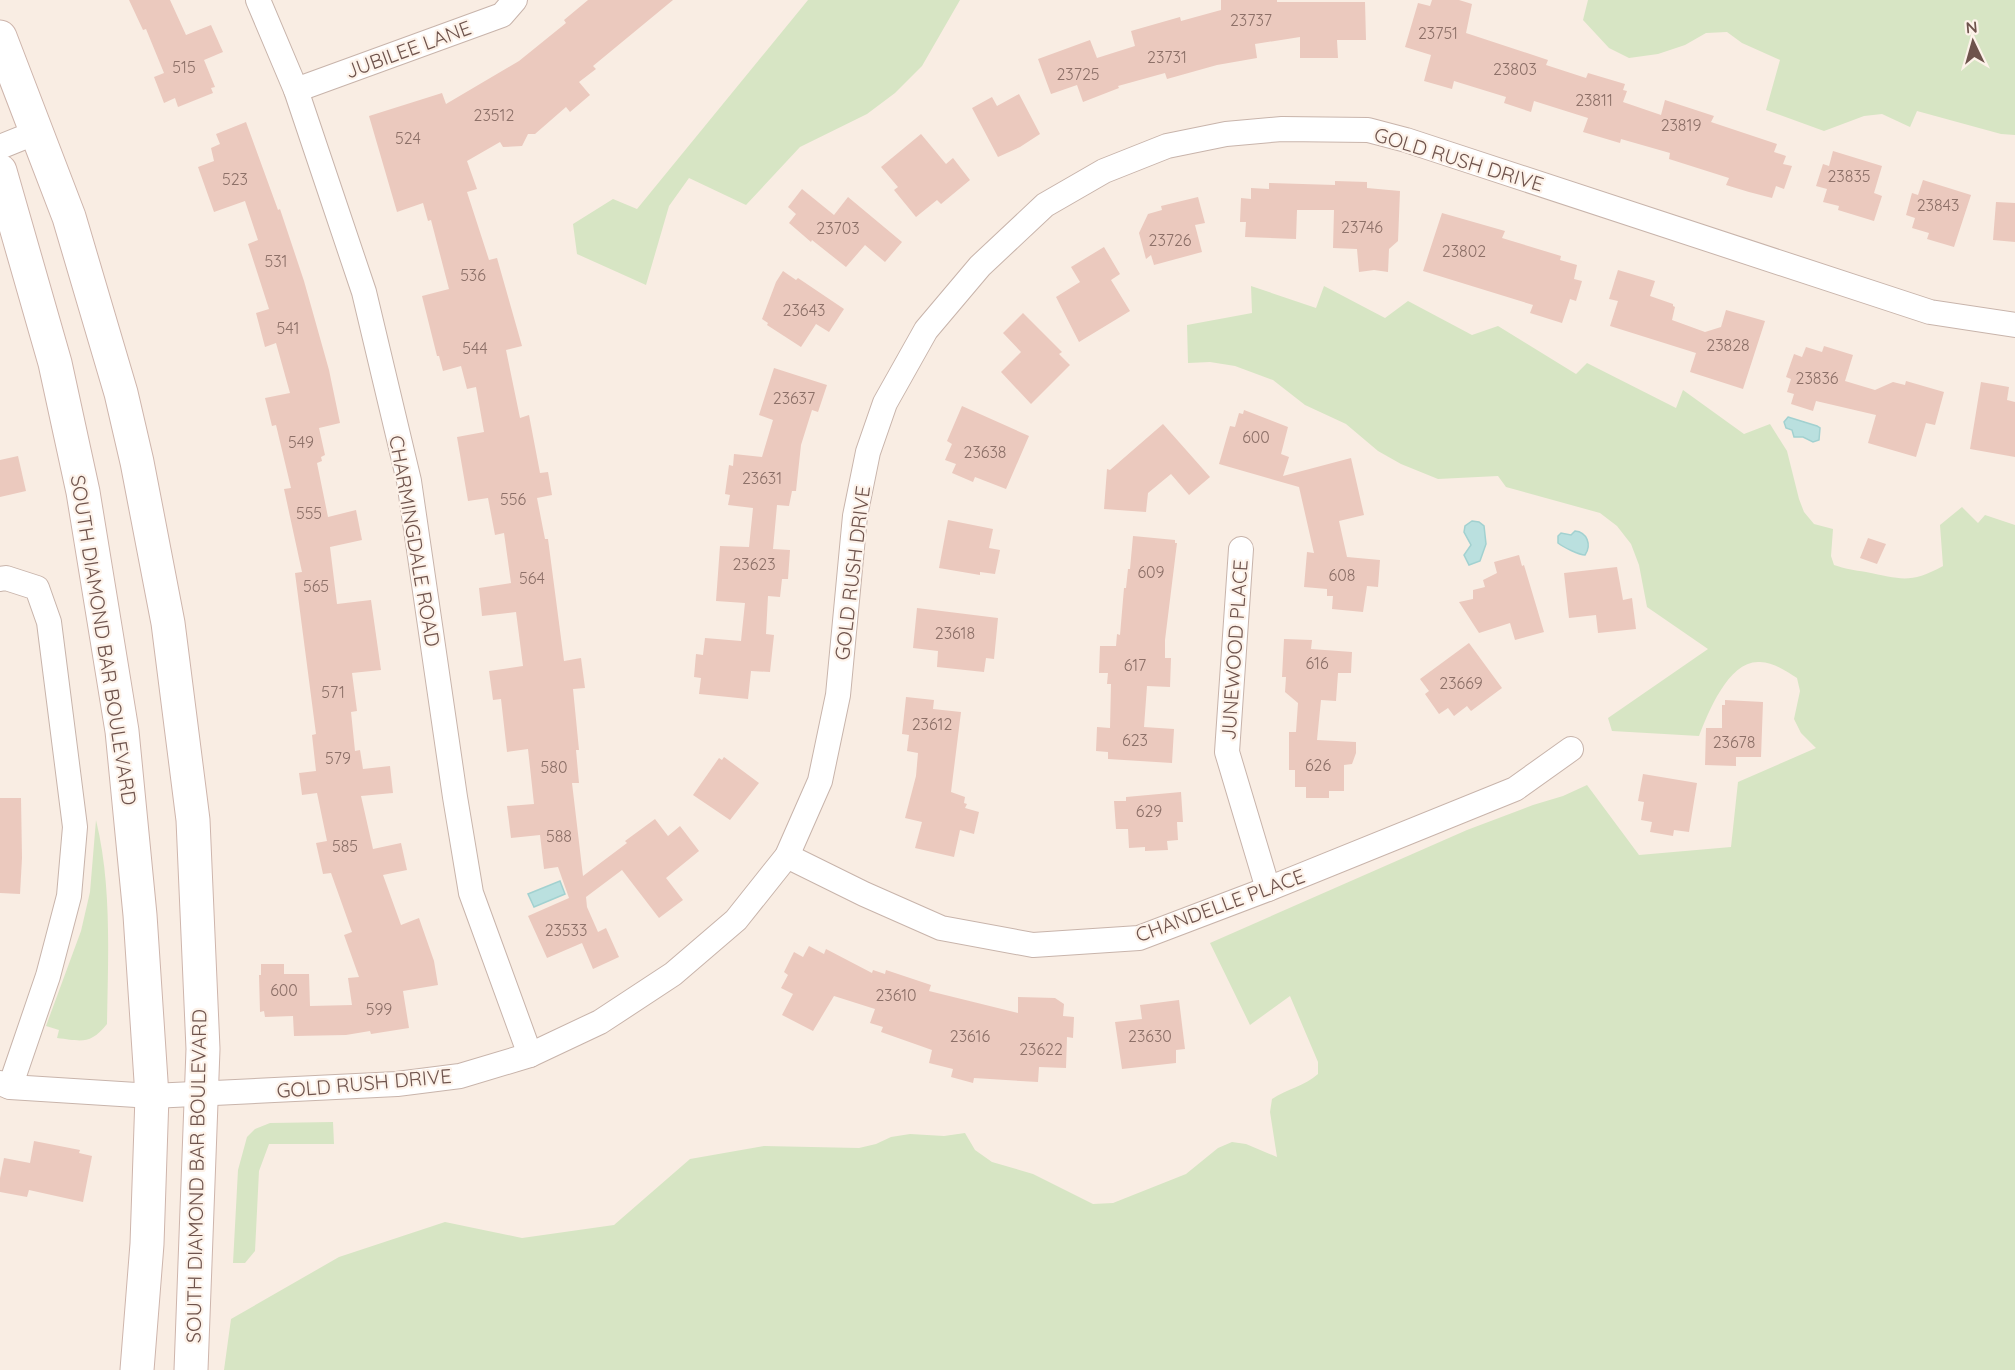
<svg xmlns="http://www.w3.org/2000/svg" width="2015" height="1370" font-family="Quicksand,sans-serif">
  <style>
    .green { fill: #d7e5c4 }
    .water { fill: #bae0df; stroke: #a2d1d0; stroke-width: 1.5 }
    .building { fill: #ebc9be }
    .lines { fill: none; stroke-linecap: round; stroke-linejoin: round }
    .street-casing { stroke: #c8b4ab; stroke-width: 26 }
    .secondary-casing { stroke: #ceb5ac; stroke-width: 35 }
    .street { stroke: #fff; stroke-width: 24 }
    .secondary { stroke: #fff; stroke-width: 33 }
    .labels { text-anchor: middle; dominant-baseline: central; stroke-width: 4.5; stroke-linejoin: round; paint-order: stroke }
    .number-label { font-size: 16px; fill: #8d7068 }
    .street-label { font-size: 20px; fill: #6e534c; stroke: #fdf2e9 }
  </style>
  <rect width="100%" height="100%" fill="#f9ede3"/>
  <!-- green -->
  <g class="green">
    <polygon points="808,0 960,0 922,66 895,93 867,114 800,147 746,205 689,178 669,206 646,285 577,254 573,224 613,199 637,209"/>
    <polygon points="1588,0 2015,0 2015,135 2001,134 1917,111 1910,127 1882,114 1864,116 1824,131 1766,110 1780,60 1742,43 1727,32 1706,33 1685,45 1658,54 1629,58 1609,48 1583,20"/>
    <path d="M1251,286L1316,308L1324,286L1385,318L1408,301L1472,335L1498,326L1576,374L1587,363L1676,408L1683,390L1744,434L1770,424L1787,451L1799,499L1804,512L1814,524L1833,529L1831,556L1834,565C1845,569 1854,570 1866,572C1901,579 1910,584 1943,566L1940,525L1962,507L1978,523L1985,515L2015,525V1370H224L231,1319L339,1257L445,1222L522,1238L614,1225L690,1159L764,1146L859,1148L876,1144L891,1137L910,1134L944,1136L965,1133L975,1150L992,1162L1033,1174L1093,1204L1113,1203L1186,1174L1218,1148L1232,1142L1246,1144L1277,1157L1270,1112L1272,1099C1287,1089 1305,1086 1318,1074V1062L1290,996L1250,1025L1210,943L1467,830L1533,805L1563,796L1587,785L1639,855L1731,847L1738,782L1816,748L1801,733L1794,719L1800,691L1797,678C1786,671 1772,661 1758,662C1728,662 1708,713 1699,736L1612,731L1608,718L1708,649L1647,607L1639,565L1631,544L1617,526L1600,513L1506,487L1498,476L1438,479L1401,464L1378,451L1346,424L1305,405L1273,380L1235,366L1210,362L1188,363L1187,325L1252,313Z"/>
    <path d="M96,820C112,886 108,956 107,1024C90,1045 82,1041 57,1038L59,1030L46,1026L81,931L90,892Z"/>
    <polygon points="333,1122 334,1144 269,1144 259,1171 255,1251 245,1263 233,1263 238,1170 247,1137 255,1129 270,1123"/>
  </g>
  <!-- water -->
  <g class="water">
    <polygon points="1788,417 1817,426 1820,428 1819,440 1813,442 1803,437 1794,437 1792,430 1786,428 1784,422"/>
    <polygon points="1472,521 1479,522 1484,526 1486,544 1480,561 1469,565 1464,555 1471,545 1464,532 1465,526"/>
    <path d="M1575,531C1587,532 1592,545 1585,555C1579,555 1563,547 1558,543V536L1561,533L1571,535Z"/>
    <polygon points="560,881 565,894 534,907 528,894"/>
  </g>
  <!-- building -->
  <g class="building">
    <polygon points="129,0 170,0 186,35 211,25 223,52 204,60 215,87 211,88 213,93 178,107 175,98 164,103 154,77 164,73 146,29 143,30"/>
    <polygon points="588,0 673,0 593,66 596,69 579,82 590,95 570,112 566,107 535,134 528,134 522,146 503,147 500,142 467,161 477,189 467,192 489,260 497,258 522,346 506,350 520,418 529,415 540,473 548,472 552,495 537,498 545,539 548,539 564,661 581,658 585,688 573,689 579,750 576,750 579,783 572,783 583,876 627,843 625,841 655,819 668,836 680,826 699,851 666,878 683,900 659,918 622,870 586,897 587,907 598,932 606,928 619,957 593,969 582,943 547,958 528,916 569,898 558,867 544,869 540,835 511,838 507,806 534,804 528,749 507,752 501,699 493,700 489,671 523,666 516,612 482,616 479,588 511,583 504,533 495,535 488,498 468,501 457,437 484,432 476,387 467,389 461,366 443,371 439,356 437,356 422,296 449,289 431,220 428,221 423,203 397,212 369,116 442,93 446,104 519,61 566,23 564,20"/>
    <polygon points="1221,0 1277,0 1277,2 1365,2 1366,40 1337,40 1338,58 1300,58 1300,37 1255,44 1257,58 1217,65 1167,79 1165,73 1118,86 1119,88 1083,102 1077,85 1051,94 1038,59 1090,40 1097,58 1135,46 1131,31 1180,17 1181,21 1221,10"/>
    <polygon points="1432,0 1459,0 1472,4 1466,33 1548,60 1546,65 1586,78 1588,73 1625,84 1623,90 1627,91 1623,102 1661,115 1665,100 1714,116 1711,122 1777,144 1774,152 1786,156 1783,164 1792,166 1784,189 1776,186 1772,198 1749,192 1726,185 1729,178 1669,159 1670,153 1621,139 1620,143 1583,132 1588,118 1534,101 1531,112 1504,103 1506,97 1454,81 1452,89 1424,81 1431,55 1405,47 1418,3 1430,6"/>
    <polygon points="1019,94 1040,134 1020,147 998,157 972,108 992,97 997,106"/>
    <polygon points="246,122 278,210 280,209 304,281 329,370 340,423 319,428 325,455 321,457 322,461 317,463 328,517 356,510 362,540 330,547 337,604 371,600 381,670 352,673 357,711 351,712 355,751 360,750 363,769 390,766 393,793 361,796 373,849 401,843 407,870 383,875 401,925 419,918 434,961 438,985 403,991 409,1028 371,1034 370,1031 346,1035 294,1036 293,1016 265,1017 264,1011 260,1012 259,975 261,975 261,964 284,964 284,974 309,974 310,1006 352,1005 348,978 359,977 344,935 352,932 331,873 323,874 316,843 327,841 317,793 302,795 299,773 316,771 312,735 316,734 295,573 302,572 284,489 291,488 276,425 272,426 265,398 290,393 276,343 265,347 256,313 269,309 248,244 258,240 245,201 214,212 198,167 214,161 211,148 220,144 216,134"/>
    <polygon points="921,134 946,164 953,158 970,180 941,204 937,200 916,217 894,190 898,187 881,167"/>
    <polygon points="1833,151 1882,166 1874,193 1882,196 1874,221 1838,210 1839,206 1823,202 1827,189 1816,186 1823,164 1829,166"/>
    <polygon points="1923,180 1971,195 1954,247 1927,239 1929,233 1912,228 1915,218 1906,215 1912,193 1918,195"/>
    <polygon points="1335,181 1367,182 1367,188 1400,191 1398,241 1389,249 1388,272 1374,270 1359,272 1357,249 1333,248 1334,210 1297,210 1296,239 1245,237 1246,222 1240,222 1241,198 1251,199 1251,188 1269,189 1269,183 1335,185"/>
    <polygon points="802,189 834,215 848,197 902,242 885,262 865,245 846,267 812,240 811,242 789,223 796,214 788,207"/>
    <polygon points="1198,197 1205,223 1195,225 1202,252 1154,265 1151,255 1146,259 1139,233 1148,214 1162,210 1161,206"/>
    <polygon points="1996,202 2015,203 2015,242 1993,240"/>
    <polygon points="1442,213 1505,231 1502,238 1561,256 1560,260 1577,265 1574,279 1582,281 1576,301 1570,299 1562,323 1530,313 1533,305 1423,271"/>
    <polygon points="1104,247 1120,274 1111,280 1130,311 1079,342 1056,297 1080,282 1071,267"/>
    <polygon points="1618,270 1655,281 1650,296 1673,304 1673,306 1675,307 1672,320 1705,332 1721,327 1726,310 1765,321 1743,389 1690,372 1696,353 1610,326 1618,301 1609,299"/>
    <polygon points="783,271 796,280 798,278 844,309 829,332 816,324 801,347 767,325 768,323 762,319 776,282"/>
    <polygon points="1023,313 1062,352 1059,354 1070,365 1031,404 1001,372 1021,352 1003,333"/>
    <polygon points="1824,346 1853,355 1845,381 1875,390 1893,382 1905,385 1906,381 1944,392 1935,425 1926,423 1916,457 1868,443 1876,415 1816,401 1813,411 1791,404 1794,394 1787,392 1791,379 1786,377 1794,354 1802,357 1806,347 1822,352"/>
    <polygon points="774,368 827,385 818,412 812,410 801,445 796,491 792,491 789,506 777,505 773,549 790,550 788,579 782,579 780,597 768,596 766,634 774,635 770,672 751,671 748,699 699,694 701,678 694,677 696,654 703,655 705,638 741,641 745,603 716,601 720,546 749,547 753,508 728,505 730,495 725,494 729,465 733,466 734,454 762,457 773,420 759,415"/>
    <polygon points="1981,382 2009,387 2007,400 2015,402 2015,457 1970,449"/>
    <polygon points="962,406 1029,436 1006,489 975,477 973,482 952,473 956,464 945,460 952,444 947,441"/>
    <polygon points="1244,410 1288,427 1281,454 1289,457 1283,476 1351,458 1364,515 1339,521 1347,557 1380,560 1378,587 1367,586 1363,612 1332,609 1333,596 1327,596 1327,589 1304,587 1307,552 1314,553 1299,487 1219,464 1230,426 1235,427 1239,413 1243,414"/>
    <polygon points="1163,424 1210,477 1189,495 1171,474 1148,493 1146,512 1104,509 1107,469 1110,470"/>
    <polygon points="18,456 26,491 0,497 0,460"/>
    <polygon points="948,520 993,529 989,548 1000,550 995,574 980,572 980,575 939,568"/>
    <polygon points="1133,536 1175,540 1175,543 1177,543 1165,640 1165,658 1171,658 1170,687 1147,686 1144,727 1174,729 1172,763 1108,759 1108,752 1096,751 1097,727 1110,728 1111,684 1107,684 1108,673 1099,673 1100,646 1116,646 1117,634 1120,635 1124,588 1126,588 1128,569 1130,569"/>
    <polygon points="1868,538 1886,544 1877,564 1860,558"/>
    <polygon points="1519,555 1522,566 1524,565 1544,632 1515,640 1510,623 1479,633 1459,602 1473,599 1473,590 1485,587 1483,580 1497,573 1494,562"/>
    <polygon points="1617,567 1623,600 1632,598 1636,629 1598,633 1596,615 1569,618 1564,573"/>
    <polygon points="917,608 998,618 994,659 986,658 984,672 937,667 938,651 913,648"/>
    <polygon points="1284,639 1312,640 1311,649 1352,652 1351,673 1338,673 1336,701 1321,700 1317,740 1356,742 1356,753 1352,764 1344,765 1344,791 1329,791 1329,798 1306,798 1306,787 1295,787 1295,770 1289,770 1289,732 1296,732 1298,703 1285,692 1286,677 1282,677"/>
    <polygon points="1469,643 1502,688 1471,711 1467,706 1454,716 1448,708 1439,714 1425,694 1429,691 1420,679"/>
    <polygon points="906,697 934,700 933,709 961,712 951,792 965,797 964,803 967,804 965,808 979,812 974,834 960,830 954,857 915,848 922,822 905,818 916,776 918,753 907,751 909,735 902,734"/>
    <polygon points="1725,700 1763,702 1761,757 1736,757 1736,766 1705,765 1706,728 1722,728 1722,705 1725,705"/>
    <polygon points="724,757 759,783 730,820 693,795 719,758 722,760"/>
    <polygon points="1643,774 1697,783 1689,832 1674,830 1673,836 1650,832 1652,822 1641,820 1644,802 1638,801"/>
    <polygon points="1181,792 1183,822 1177,822 1178,840 1167,841 1168,850 1145,851 1145,847 1129,848 1128,829 1116,829 1114,801 1126,801 1126,797"/>
    <polygon points="0,798 21,798 22,858 20,894 0,893"/>
    <polygon points="809,946 824,954 826,949 872,973 873,970 885,974 886,970 931,985 929,991 1018,1013 1018,997 1055,998 1064,1004 1063,1016 1074,1017 1073,1038 1067,1037 1066,1068 1039,1067 1038,1082 974,1078 973,1083 951,1077 953,1069 929,1063 932,1050 881,1032 883,1027 870,1023 875,1009 834,996 813,1031 782,1015 793,994 781,988 788,975 784,972 794,952 803,957"/>
    <polygon points="1179,1000 1185,1049 1176,1050 1176,1063 1122,1069 1115,1022 1142,1019 1140,1005"/>
    <polygon points="34,1141 80,1150 79,1153 92,1156 83,1202 29,1190 27,1197 0,1192 0,1178 4,1158 30,1163"/>
  </g>
  <g class="lines">
    <defs>
      <g id="street">
        <polyline points="258,0 296,90 364,292 409,481 455,797 471,893 530,1055"/>
        <polyline points="296,90 502,15 515,0"/>
        <polyline points="0,147 37,132"/>
        <polyline points="1241,549 1227,752 1268,889"/>
        <polyline points="0,579 6,578 37,588 49,622 75,827 69,896 48,976 10,1087"/>
        <polyline points="787,856 864,894 941,928 1033,945 1139,938 1268,889 1515,789 1571,749"/>
        <polyline points="0,1083 10,1087 152,1096 397,1084 460,1076 530,1055 600,1022 673,974 736,920 787,856 820,781 838,695 855,516 868,452 885,403 926,330 980,266 1045,205 1104,171 1167,146 1226,134 1282,129 1368,130 1406,140 1930,312 2015,325"/>
      </g>
      <g id="secondary">
        <polyline points="0,37 69,217 121,393 137,462 168,623 193,820 203,1049 191,1370"/>
        <polyline points="0,171 55,363 83,492 122,731 140,915 152,1096 147,1244 137,1370"/>
      </g>
    </defs>
    <!-- street casing -->
    <use href="#street" class="street-casing"/>
    <!-- secondary casing -->
    <use href="#secondary" class="secondary-casing"/>
    <!-- street -->
    <use href="#street" class="street"/>
    <!-- secondary -->
    <use href="#secondary" class="secondary"/>
  </g>
  <g class="labels">
    <!-- number labels -->
    <g class="number-label">
      <text x="1251" y="20">23737</text>
      <text x="1438" y="33">23751</text>
      <text x="1167" y="57">23731</text>
      <text x="184" y="67">515</text>
      <text x="1515" y="69">23803</text>
      <text x="1078" y="74">23725</text>
      <text x="1594" y="100">23811</text>
      <text x="494" y="115">23512</text>
      <text x="1681" y="125">23819</text>
      <text x="408" y="138">524</text>
      <text x="1849" y="176">23835</text>
      <text x="235" y="179">523</text>
      <text x="1938" y="205">23843</text>
      <text x="1362" y="227">23746</text>
      <text x="838" y="228">23703</text>
      <text x="1170" y="240">23726</text>
      <text x="1464" y="251">23802</text>
      <text x="276" y="261">531</text>
      <text x="473" y="275">536</text>
      <text x="804" y="310">23643</text>
      <text x="288" y="328">541</text>
      <text x="1728" y="345">23828</text>
      <text x="475" y="348">544</text>
      <text x="1817" y="378">23836</text>
      <text x="794" y="398">23637</text>
      <text x="1256" y="437">600</text>
      <text x="301" y="442">549</text>
      <text x="985" y="452">23638</text>
      <text x="762" y="478">23631</text>
      <text x="513" y="499">556</text>
      <text x="309" y="513">555</text>
      <text x="754" y="564">23623</text>
      <text x="1151" y="572">609</text>
      <text x="1342" y="575">608</text>
      <text x="532" y="578">564</text>
      <text x="316" y="586">565</text>
      <text x="955" y="633">23618</text>
      <text x="1317" y="663">616</text>
      <text x="1135" y="665">617</text>
      <text x="1461" y="683">23669</text>
      <text x="333" y="692">571</text>
      <text x="932" y="724">23612</text>
      <text x="1135" y="740">623</text>
      <text x="1734" y="742">23678</text>
      <text x="338" y="758">579</text>
      <text x="1318" y="765">626</text>
      <text x="554" y="767">580</text>
      <text x="1149" y="811">629</text>
      <text x="559" y="836">588</text>
      <text x="345" y="846">585</text>
      <text x="566" y="930">23533</text>
      <text x="284" y="990">600</text>
      <text x="896" y="995">23610</text>
      <text x="379" y="1009">599</text>
      <text x="970" y="1036">23616</text>
      <text x="1150" y="1036">23630</text>
      <text x="1041" y="1049">23622</text>
    </g>
    <!-- street labels -->
    <g class="street-label">
      <text transform="translate(408 49) rotate(-20)">JUBILEE LANE</text>
      <text transform="translate(1459 159) rotate(17)">GOLD RUSH DRIVE</text>
      <text transform="translate(415 541) rotate(80)">CHARMINGDALE ROAD</text>
      <text transform="translate(852 573) rotate(-83)">GOLD RUSH DRIVE</text>
      <text transform="translate(104 640) rotate(81)">SOUTH DIAMOND BAR BOULEVARD</text>
      <text transform="translate(1234 650) rotate(-86)">JUNEWOOD PLACE</text>
      <text transform="translate(1220 905) rotate(-20)">CHANDELLE PLACE</text>
      <text transform="translate(364 1083) rotate(-5)">GOLD RUSH DRIVE</text>
      <text transform="translate(196 1176) rotate(-89)">SOUTH DIAMOND BAR BOULEVARD</text>
    </g>
  </g>
  <!-- north arrow -->
  <g transform="translate(1973 42) rotate(355)" stroke="#fdf2e9" stroke-width="4.5" paint-order="stroke">
  <path d="M0-4.5L10 22L0 15L-10 22Z" fill="#6e534c"/>
  <text y="-9" font-size="16" font-weight="bold" text-anchor="middle" fill="#6e534c">N</text>
  </g>
</svg>
